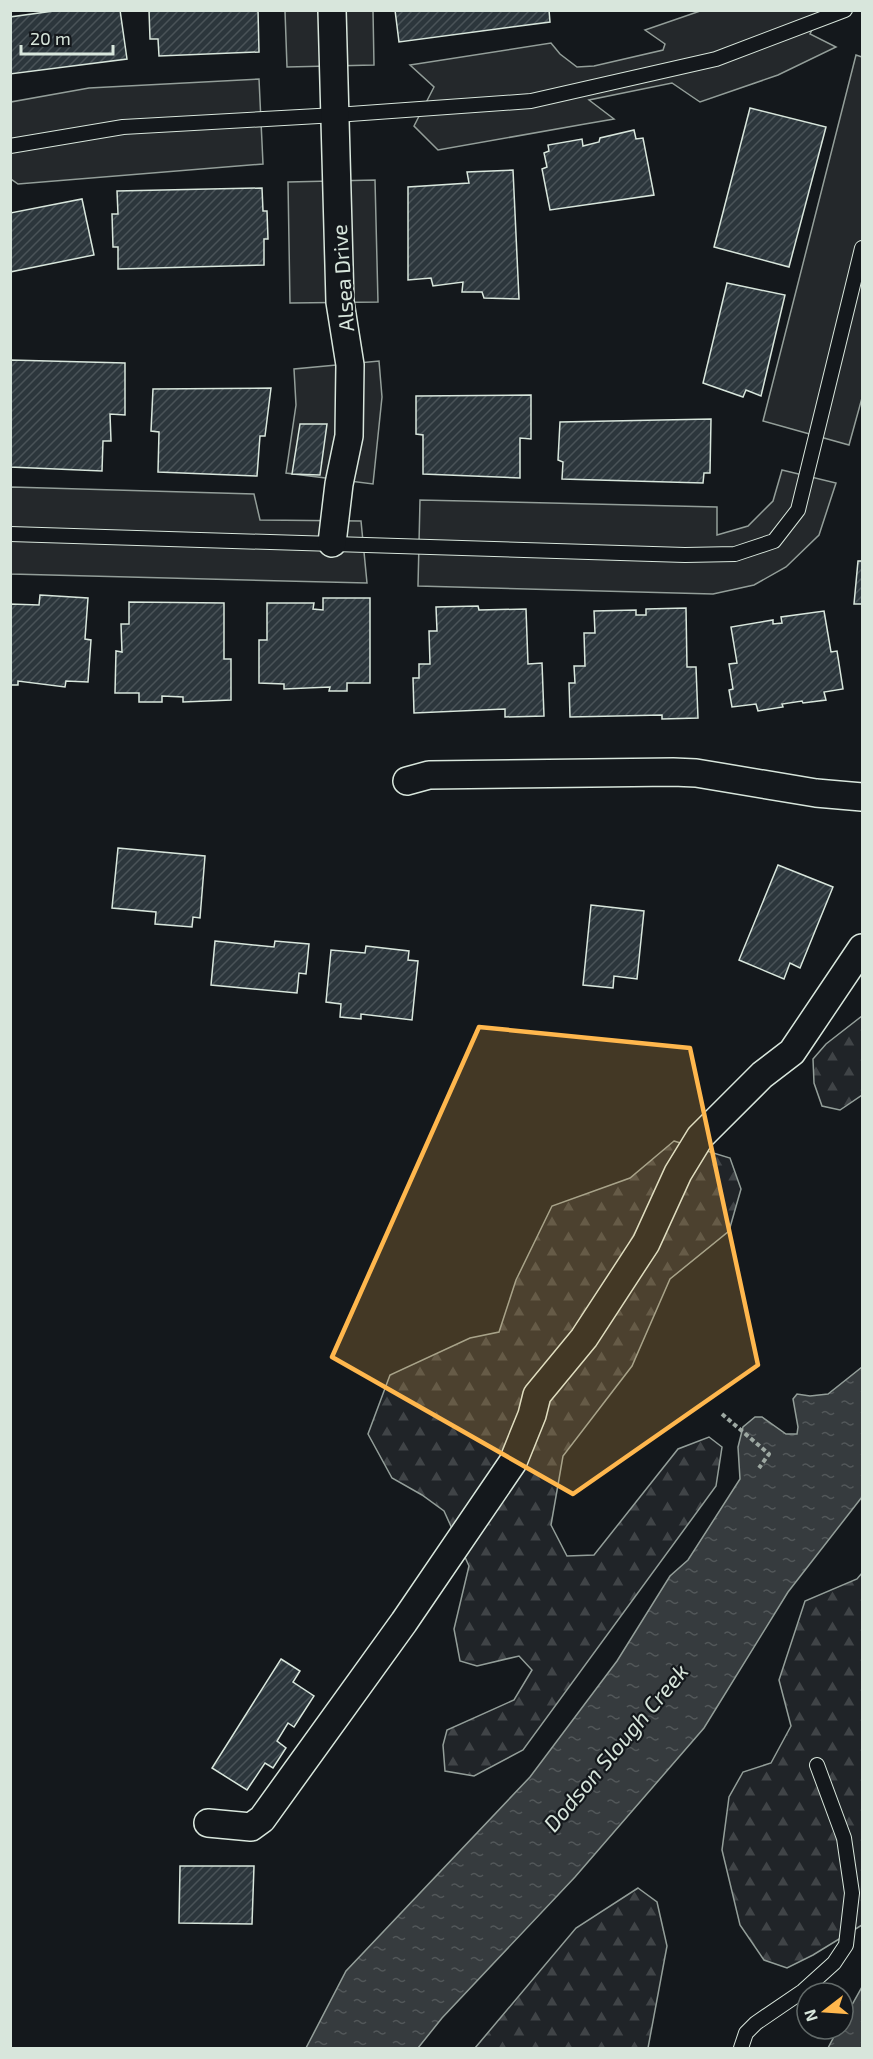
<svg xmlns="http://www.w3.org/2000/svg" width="873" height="2059" font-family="'Exo 2',sans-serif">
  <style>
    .forest { fill: url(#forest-firs); stroke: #939e99; stroke-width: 1.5 }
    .parking { fill: #24282b; stroke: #939e99; stroke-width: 1.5 }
    .water { fill: url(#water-ripples); stroke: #939e99; stroke-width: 1.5 }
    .building { fill: url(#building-hatch); stroke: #d8e6dc; stroke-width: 1.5 }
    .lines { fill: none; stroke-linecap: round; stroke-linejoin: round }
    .lane-casing { stroke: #d8e6dc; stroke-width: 16 }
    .street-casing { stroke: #d8e6dc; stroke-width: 30 }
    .path { stroke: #9da8a2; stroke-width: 4; stroke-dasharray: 4.5 3; stroke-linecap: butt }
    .lane { stroke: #14181c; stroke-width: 14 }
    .street { stroke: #14181c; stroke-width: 27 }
    .marked { fill: #ffb74d; fill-opacity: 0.2; stroke: #ffb74d; stroke-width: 4.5; stroke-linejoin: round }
    .labels { text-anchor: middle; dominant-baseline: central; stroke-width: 4.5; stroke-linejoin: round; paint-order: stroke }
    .street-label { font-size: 21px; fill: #d8e6dc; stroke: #14181c }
    .water-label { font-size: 22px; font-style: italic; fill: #d8e6dc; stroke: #14181c }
  </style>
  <defs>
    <pattern id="forest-firs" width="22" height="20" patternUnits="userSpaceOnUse" patternTransform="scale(1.5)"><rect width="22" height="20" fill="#202428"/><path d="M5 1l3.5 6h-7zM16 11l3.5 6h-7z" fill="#404447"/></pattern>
    <pattern id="water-ripples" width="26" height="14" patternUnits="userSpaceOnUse" patternTransform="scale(1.5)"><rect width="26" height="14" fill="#363b3e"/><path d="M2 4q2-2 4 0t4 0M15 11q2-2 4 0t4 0" fill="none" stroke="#525759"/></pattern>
    <pattern id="building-hatch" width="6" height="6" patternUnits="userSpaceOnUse" patternTransform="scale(1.5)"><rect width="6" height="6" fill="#2c363c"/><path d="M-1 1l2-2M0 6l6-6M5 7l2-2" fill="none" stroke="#4a5358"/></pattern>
  </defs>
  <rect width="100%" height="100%" fill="#14181c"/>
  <!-- forest -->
  <g class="forest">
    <polygon points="862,1016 862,1095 840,1110 822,1106 814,1083 813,1059 826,1044"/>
    <polygon points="674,1141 730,1158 741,1189 729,1231 670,1279 632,1366 563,1456 551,1525 567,1556 594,1555 678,1449 709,1437 722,1447 716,1486 523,1750 474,1776 445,1771 443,1745 447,1730 514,1700 532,1670 519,1656 477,1666 460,1661 454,1629 469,1566 444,1511 422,1495 392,1478 368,1434 390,1375 470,1338 499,1332 516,1280 552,1206 630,1178"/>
    <polygon points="862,1573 862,1925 813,1955 787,1968 764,1960 740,1925 722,1850 729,1797 743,1772 771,1763 791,1726 779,1680 805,1601 857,1579"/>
    <polygon points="638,1888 657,1902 667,1946 648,2048 475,2048 576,1928"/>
  </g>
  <!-- parking -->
  <g class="parking">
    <polygon points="703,10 821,11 810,34 836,47 778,75 700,102 672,83 589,100 614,119 585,124 438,150 414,126 434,87 410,65 551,43 560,54 577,67 594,66 663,50 665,44 645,30"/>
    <polygon points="285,11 373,11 374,65 287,67"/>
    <polygon points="856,55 862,57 862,398 849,445 763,421"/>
    <polygon points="259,79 263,164 18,184 11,179 11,102 89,88"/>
    <polygon points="375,180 378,302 290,303 288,182"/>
    <polygon points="379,361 382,397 373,484 286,473 296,405 294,369"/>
    <polygon points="782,470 836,483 819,535 786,567 754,585 713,594 418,586 420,500 717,507 717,535 748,526 773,501"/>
    <polygon points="11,487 254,494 260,520 361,521 367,583 11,574"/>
  </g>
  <!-- water -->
  <g class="water">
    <polygon points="862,1367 862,1497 788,1592 704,1728 575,1877 442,2018 418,2048 306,2048 346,1971 530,1777 617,1661 670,1576 688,1560 740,1479 738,1447 743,1427 755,1417 762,1417 786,1434 797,1434 798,1427 793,1399 797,1394 810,1396 828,1394"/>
    <polygon points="862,1987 862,2048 828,2048 838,2029 843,2029 843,2021"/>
  </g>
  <!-- building -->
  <g class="building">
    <polygon points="61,10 120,10 127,59 10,74 10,17"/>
    <polygon points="149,10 258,10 259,52 159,56 158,39 150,39"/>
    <polygon points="395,10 549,10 550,22 399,42"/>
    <polygon points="750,108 826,127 789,267 714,247"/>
    <polygon points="634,130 636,139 643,138 654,195 550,210 542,169 547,167 544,153 549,151 548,145 582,139 583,146 599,142 600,138"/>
    <polygon points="513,170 519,299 484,298 482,292 462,292 463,282 433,286 431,278 408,280 408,187 469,183 467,172"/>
    <polygon points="262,188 263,211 267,211 268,239 264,239 264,265 118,269 118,247 113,247 112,214 118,214 117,191"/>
    <polygon points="82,199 94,255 10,272 10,213"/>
    <polygon points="727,283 785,295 761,396 746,390 743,397 703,383"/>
    <polygon points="10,360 125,363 125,415 110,414 111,441 103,441 102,471 10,467"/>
    <polygon points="271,388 265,436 260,436 257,476 158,472 159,432 151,431 153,389"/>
    <polygon points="531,395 531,439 520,438 520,478 423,474 423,435 416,434 416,396"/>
    <polygon points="711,419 710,473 704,473 703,483 562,479 563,462 558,460 560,422"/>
    <polygon points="300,424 327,424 320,475 292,474"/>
    <polygon points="858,561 862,561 862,604 854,604"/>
    <polygon points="40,595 88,598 85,639 91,640 88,682 66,681 65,687 18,681 18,685 10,685 10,604 39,605"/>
    <polygon points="323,598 370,598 370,683 347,683 347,691 329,691 330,687 284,689 284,684 259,683 259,640 267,640 267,603 314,603 313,609 323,610"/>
    <polygon points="129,602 224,603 224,659 231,659 231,700 183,702 183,697 162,696 162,702 139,702 139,693 115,693 116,651 122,652 121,624 129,624"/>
    <polygon points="478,606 479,610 526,609 528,664 542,663 544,716 505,717 505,709 414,713 413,678 419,678 419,664 430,664 429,631 437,631 436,607"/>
    <polygon points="686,608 687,667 696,667 698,718 662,719 662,715 570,717 569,683 575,683 574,666 585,666 584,633 595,633 594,611 636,610 636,615 646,615 646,609"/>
    <polygon points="824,611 831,652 837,651 843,689 824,692 826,700 803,703 802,701 782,704 783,707 758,711 756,704 732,707 729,690 733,689 729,664 737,663 731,627 773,620 773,624 782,623 781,617"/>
    <polygon points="118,848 205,856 200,918 193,917 192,927 155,924 156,912 112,908"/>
    <polygon points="778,865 833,887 800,968 790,963 784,979 739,960"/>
    <polygon points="591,905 644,911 637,979 614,976 613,988 583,985"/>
    <polygon points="215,941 274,947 275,941 309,944 306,974 299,973 297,993 211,985"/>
    <polygon points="366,946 409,951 408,960 418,961 412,1020 361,1014 361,1019 340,1017 341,1004 326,1002 331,950 365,953"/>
    <polygon points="281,1659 300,1671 293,1682 314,1696 294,1727 288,1723 277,1741 286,1748 273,1768 265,1763 247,1790 212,1768"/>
    <polygon points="180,1866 254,1866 252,1924 179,1923"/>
  </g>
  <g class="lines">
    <defs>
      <g id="lane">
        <polyline points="10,146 123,127 336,115 531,101 716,59 845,10"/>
        <polyline points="10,534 685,555 735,554 774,541 798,510 862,248"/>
        <polyline points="741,2048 746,2033 756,2023 803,1991 834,1963 846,1945 852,1893 844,1838 817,1765"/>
      </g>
      <g id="street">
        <polyline points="332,543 339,484 349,436 350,365 340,302 332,10"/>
        <polyline points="407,781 429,775 673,772 696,773 816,793 862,797"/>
        <polyline points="208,1823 251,1827 262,1819 404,1622 513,1462 532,1415 537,1395 584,1338 646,1243 678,1173 700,1137 762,1075 792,1052 862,948"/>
      </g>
    </defs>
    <!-- lane casing -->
    <use href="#lane" class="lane-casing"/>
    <!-- street casing -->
    <use href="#street" class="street-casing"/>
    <!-- path -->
    <polyline class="path" points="722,1414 769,1454 759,1468"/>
    <!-- lane -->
    <use href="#lane" class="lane"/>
    <!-- street -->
    <use href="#street" class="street"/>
  </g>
  <!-- marked area -->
  <path class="marked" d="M479,1027L690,1048L758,1365L573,1494L332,1357Z"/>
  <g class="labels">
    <!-- street labels -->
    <g class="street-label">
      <text transform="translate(342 278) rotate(-94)">Alsea Drive</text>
    </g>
    <!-- water labels -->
    <g class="water-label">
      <text transform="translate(615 1747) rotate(-50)">Dodson Slough Creek</text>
    </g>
  </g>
  <!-- border -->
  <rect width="873" height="2059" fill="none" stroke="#d8e6dc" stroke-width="24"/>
  <!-- north arrow -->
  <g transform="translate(825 2011) rotate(253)"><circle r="28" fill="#14181c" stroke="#626a69" stroke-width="1.5"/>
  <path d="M0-4.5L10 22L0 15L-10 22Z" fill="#ffb74d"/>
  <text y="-9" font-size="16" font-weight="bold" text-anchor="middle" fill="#d8e6dc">N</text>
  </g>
  <!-- scale -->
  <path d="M21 45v9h92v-9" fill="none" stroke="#d8e6dc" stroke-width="3"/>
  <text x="30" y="45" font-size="18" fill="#d8e6dc" stroke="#14181c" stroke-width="4.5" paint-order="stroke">20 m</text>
</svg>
